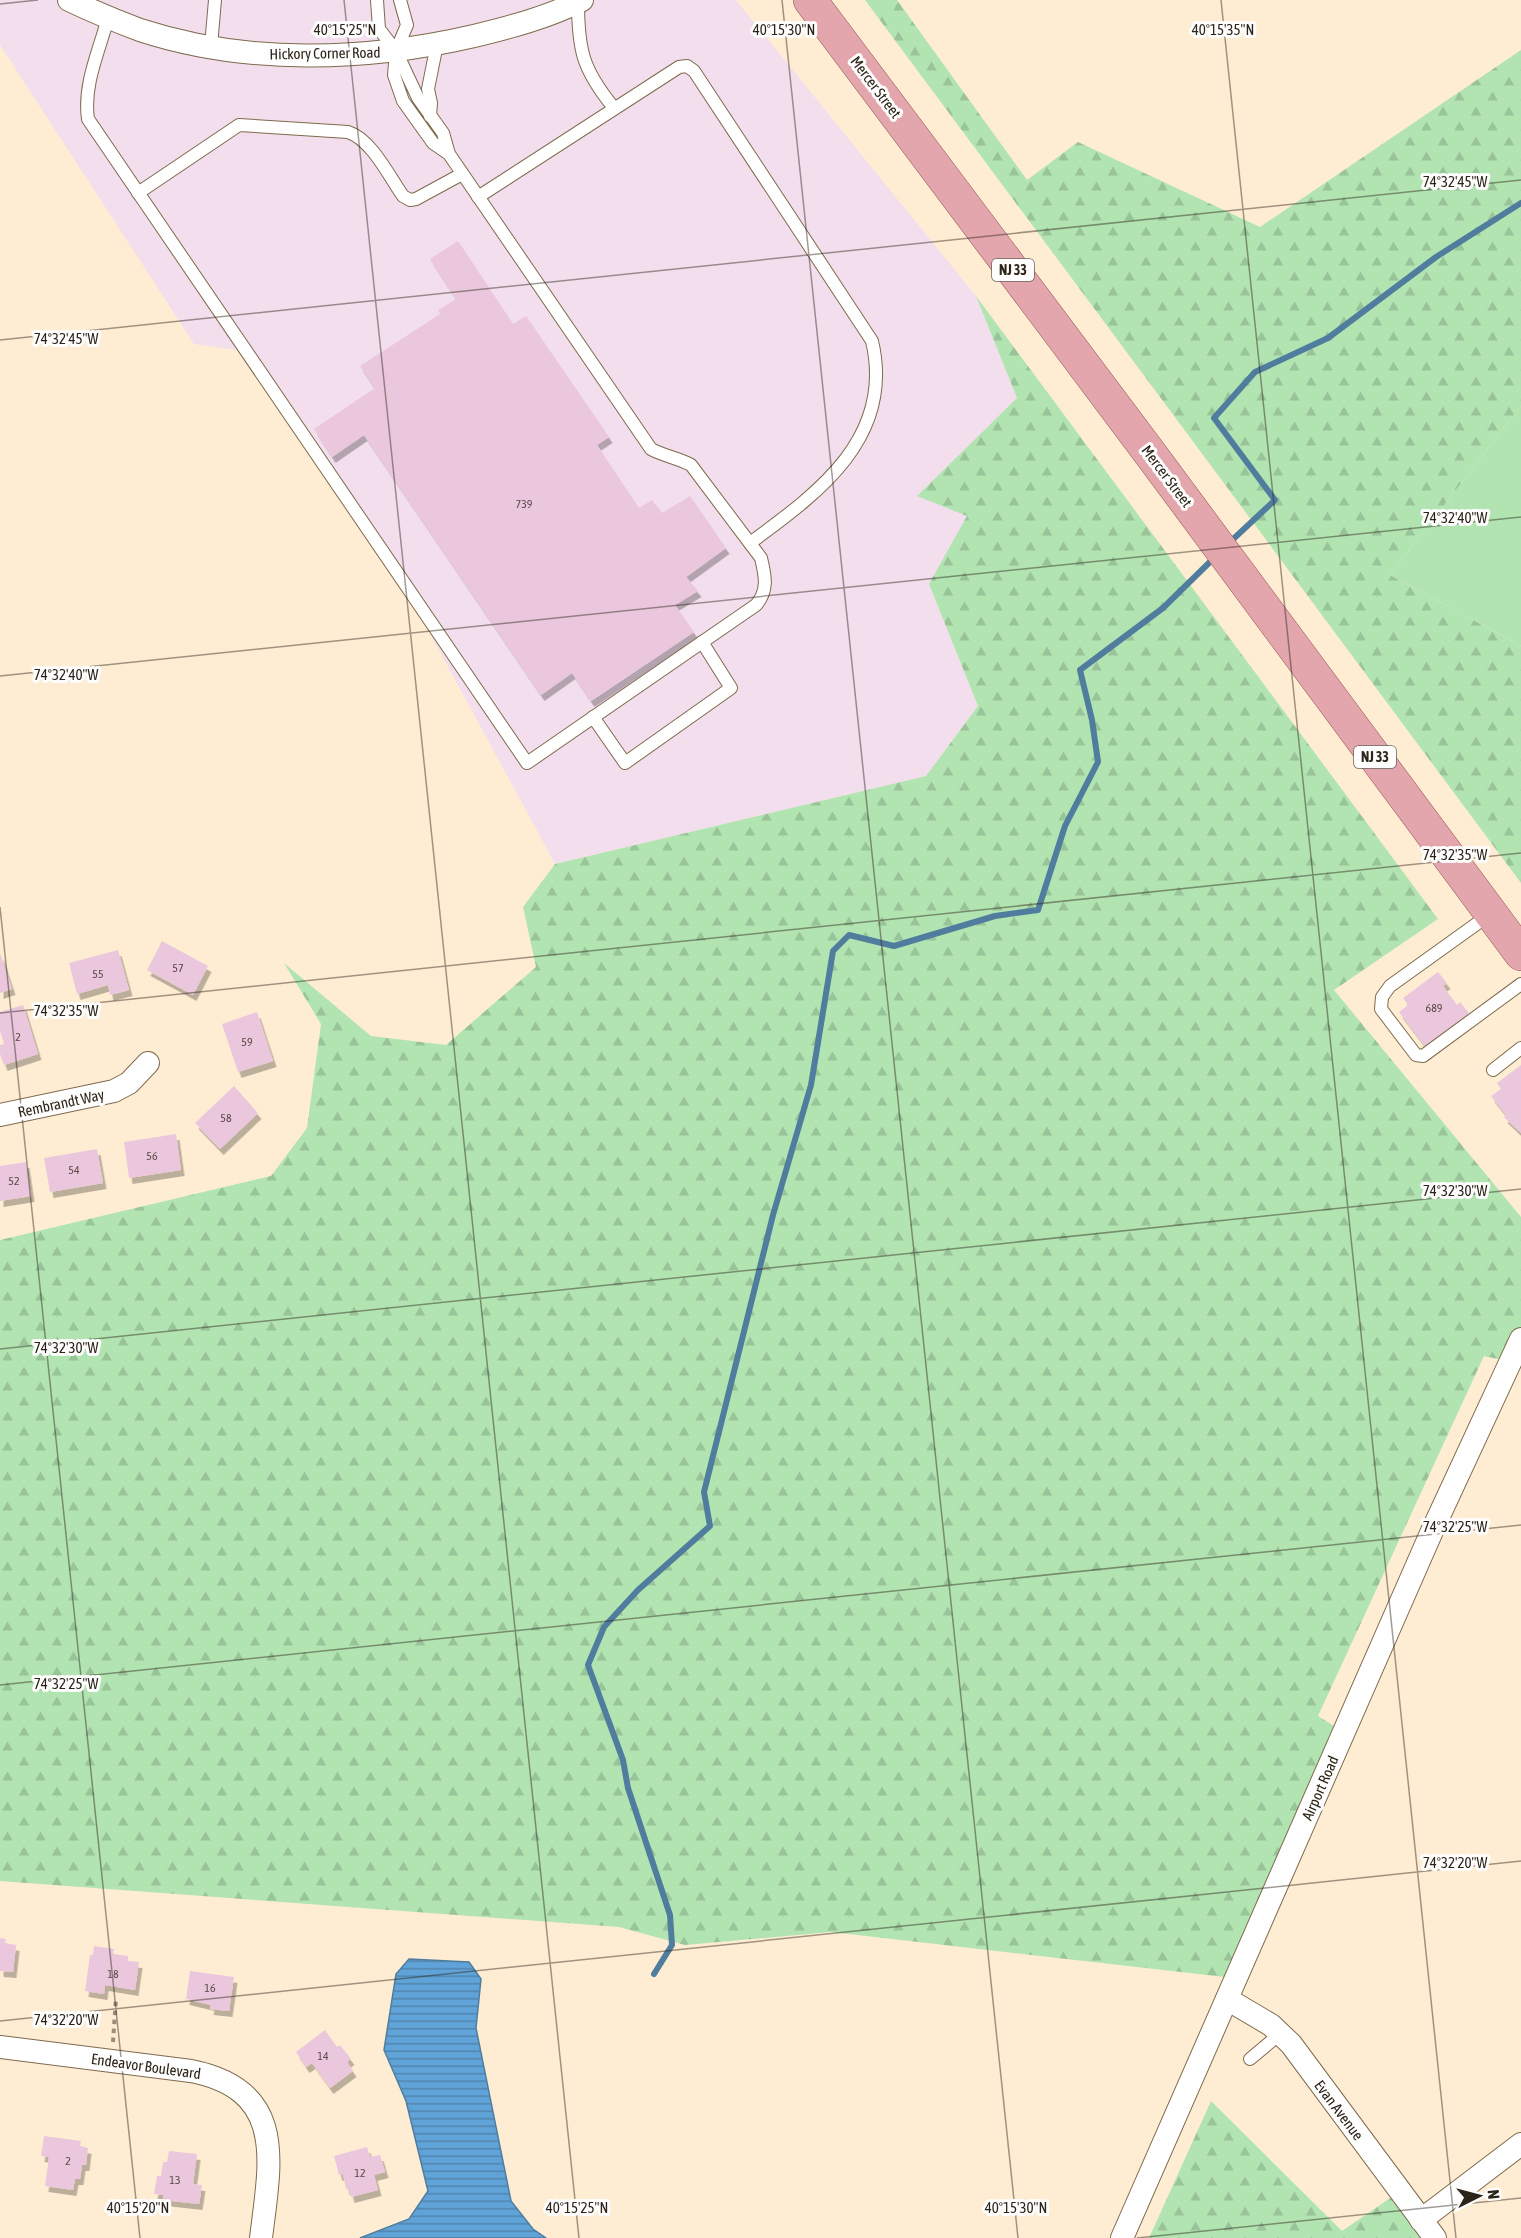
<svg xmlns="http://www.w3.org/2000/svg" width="1521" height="2238" font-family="'Asap Condensed',sans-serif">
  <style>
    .commercial { fill: #f3deed }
    .grass { fill: #b2e4b2 }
    .forest { fill: url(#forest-firs) }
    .water { fill: url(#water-rules); stroke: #507d9e; stroke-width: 1.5 }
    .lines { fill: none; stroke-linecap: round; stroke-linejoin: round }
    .stream { stroke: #507d9e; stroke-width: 6 }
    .building { fill: #ebc7dd; filter: url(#shadow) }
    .service-casing { stroke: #7e6a4d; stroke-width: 14 }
    .minor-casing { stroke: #7e6a4d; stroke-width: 24 }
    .primary-casing { stroke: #975254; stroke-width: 34 }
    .path { stroke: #9b8d7a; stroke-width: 4; stroke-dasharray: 4.5 4.5; stroke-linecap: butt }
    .service { stroke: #fff; stroke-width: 12 }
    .minor { stroke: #fff; stroke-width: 22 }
    .primary { stroke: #e3a6ac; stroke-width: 33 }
    .ticks { fill: none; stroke: #2c2418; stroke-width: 1.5; stroke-opacity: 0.45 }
    .labels { text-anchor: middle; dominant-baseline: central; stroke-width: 6; stroke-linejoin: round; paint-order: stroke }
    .number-label { font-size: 12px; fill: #5c4d49 }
    .shield { fill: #fdfdfd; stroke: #6b655d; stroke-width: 1.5 }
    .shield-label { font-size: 14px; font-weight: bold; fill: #2c2418 }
    .street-label { font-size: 15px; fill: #2c2418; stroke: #fdfdfd }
    .ticks-label { font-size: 15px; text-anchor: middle; fill: #2c2418; stroke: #fdfdfd; stroke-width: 6; stroke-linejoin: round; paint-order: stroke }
  </style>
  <defs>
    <pattern id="forest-firs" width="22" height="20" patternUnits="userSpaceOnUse" patternTransform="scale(1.5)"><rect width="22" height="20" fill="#b2e4b2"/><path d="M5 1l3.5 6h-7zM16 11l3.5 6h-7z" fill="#99c398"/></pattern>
    <pattern id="water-rules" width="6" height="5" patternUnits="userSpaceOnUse" patternTransform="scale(1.5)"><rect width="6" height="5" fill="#60a3d8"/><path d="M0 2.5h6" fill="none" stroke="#4f85ae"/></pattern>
    <filter id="shadow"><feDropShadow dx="3.5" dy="6" stdDeviation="0" flood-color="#0004"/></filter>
  </defs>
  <rect width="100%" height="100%" fill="#ffedd3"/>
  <!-- commercial -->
  <polygon class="commercial" points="0,0 736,0 976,296 1017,398 918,495 968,516 929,584 978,706 926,776 555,864 402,582 237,350 194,344 0,45"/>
  <!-- grass -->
  <polygon class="grass" points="1521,406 1521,646 1390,575"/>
  <!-- forest -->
  <g class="forest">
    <polygon points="865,0 897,0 1027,180 1078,142 1260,227 1521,50 1521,406 1390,575 1521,646 1521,883"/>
    <polygon points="976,296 1438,919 1334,990 1521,1217 1521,1364 1484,1356 1318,1716 1342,1731 1242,1979 831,1932 685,1945 619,1927 0,1881 0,1240 271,1176 307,1128 321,1024 284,963 371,1036 446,1045 536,967 523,907 555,864 926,776 978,706 929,584 967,516 917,496 1017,398"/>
    <polygon points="1211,2101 1342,2231 1399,2192 1433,2238 1149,2238"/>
  </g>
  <!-- water -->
  <polygon class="water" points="409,1959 469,1962 481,1979 476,2028 511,2201 533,2229 546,2238 360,2238 409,2219 428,2191 406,2101 384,2050 396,1974"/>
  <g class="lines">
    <!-- stream -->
    <g class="stream">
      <polyline points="1229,543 1275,500 1214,418 1255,372 1328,338 1436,257 1521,203"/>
      <polyline points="654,1974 672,1945 670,1915 628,1788 623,1760 588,1665 604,1627 638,1590 710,1526 704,1492 773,1215 811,1085 833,951 849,935 894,946 995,916 1038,910 1065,826 1098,762 1092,720 1080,670 1163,608 1215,557"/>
    </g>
  </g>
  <!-- building -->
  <g class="building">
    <polygon points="458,241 513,324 526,316 609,437 597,445 639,508 652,500 662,513 690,496 726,548 686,577 698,591 675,605 694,632 591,701 572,673 541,695 364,435 332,457 314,429 375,388 360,366 440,314 438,310 456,299 430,259"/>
    <polygon points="162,941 208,966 193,995 147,970"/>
    <polygon points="118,950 129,990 110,995 108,985 77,994 69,963"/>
    <polygon points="0,953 12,989 0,993"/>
    <polygon points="1438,972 1447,983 1443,986 1457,1005 1460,1002 1469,1013 1425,1046 1399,1012 1408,1005 1403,998"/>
    <polygon points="23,1005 38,1054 4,1065 0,1054 0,1045 4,1044 0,1031 0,1012"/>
    <polygon points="257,1012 273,1061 238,1072 222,1024"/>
    <polygon points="1521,1065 1521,1133 1504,1117 1506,1115 1491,1096 1501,1089 1497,1083"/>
    <polygon points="234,1086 258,1113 220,1149 195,1123"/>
    <polygon points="176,1134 181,1170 129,1178 124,1142"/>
    <polygon points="97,1149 103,1183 50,1192 44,1158"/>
    <polygon points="26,1162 31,1196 0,1201 0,1166"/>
    <polygon points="0,1938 6,1939 5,1943 16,1945 13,1972 0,1971"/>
    <polygon points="94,1946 114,1949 113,1954 128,1956 128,1961 139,1962 135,1990 105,1985 104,1994 85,1991 90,1955 93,1955"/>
    <polygon points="190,1971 234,1977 229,2011 210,2009 211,2005 186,1999"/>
    <polygon points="325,2030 337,2047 340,2045 351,2059 347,2062 353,2071 330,2088 312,2063 306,2067 296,2052"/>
    <polygon points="44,2136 81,2141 80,2146 88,2148 86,2165 82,2165 80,2179 75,2179 73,2190 45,2186 49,2157 41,2156"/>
    <polygon points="367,2147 370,2157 380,2155 385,2172 374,2175 378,2190 351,2197 349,2189 346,2189 343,2174 339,2175 334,2156"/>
    <polygon points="169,2151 197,2154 193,2184 202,2185 199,2204 163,2200 163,2195 154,2194 157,2176 161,2176 163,2162 167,2162"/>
  </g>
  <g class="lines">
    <defs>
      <g id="service">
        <polyline points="377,0 379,29 396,51 407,25 400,0"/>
        <path d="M578,2C578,51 583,70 614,108"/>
        <path d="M108,18C99,51 83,85 88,119L527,763L756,605C769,590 765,575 761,558L691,465C678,458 664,456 651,449L449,154L443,133L418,98L396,51L394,75L403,101L433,143L449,154"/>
        <polyline points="211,46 215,0"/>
        <polyline points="430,116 431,103 428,89 437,44"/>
        <path d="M138,193L239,125L348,132C371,139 389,176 403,196L410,200L416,199L462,174"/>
        <path d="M478,197L679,67L687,66L694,71L872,341C895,438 818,493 750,543"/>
        <polyline points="593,717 625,763 731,688 702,642"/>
        <polyline points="1489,915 1390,986 1382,997 1381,1009 1416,1055 1423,1056 1521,984"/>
        <polyline points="1493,1070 1521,1048"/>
        <polyline points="1250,2059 1281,2033"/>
      </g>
      <g id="minor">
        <path d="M69,0C92,11 116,21 140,30C247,65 366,61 474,36C511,27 549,17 582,0"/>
        <polyline points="0,1115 114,1091 129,1083 148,1063"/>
        <polyline points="1227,1999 1271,2025 1291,2044 1435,2238"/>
        <path d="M0,2047L191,2071C288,2090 270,2163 261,2238"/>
        <polyline points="1421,2220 1521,2144"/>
        <polyline points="1122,2238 1432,1531 1521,1339"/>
      </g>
      <polyline id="primary" points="810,0 1152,456 1521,954"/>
    </defs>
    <!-- service casing -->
    <use href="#service" class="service-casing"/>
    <!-- minor casing -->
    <use href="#minor" class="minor-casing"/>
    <!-- primary casing -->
    <use href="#primary" class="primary-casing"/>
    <!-- path -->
    <polyline class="path" points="113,2042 116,1998"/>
    <!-- service -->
    <use href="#service" class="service"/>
    <!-- minor -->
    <use href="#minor" class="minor"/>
    <!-- primary -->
    <use href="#primary" class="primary"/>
  </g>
  <!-- ticks -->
  <path class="ticks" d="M344,0L579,2238M782,0L1018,2238M1221,0L1456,2238M0,4L38,0M0,340L1521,180M0,676L1521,517M0,907L140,2238M0,1013L1521,853M0,1349L1521,1189M0,1685L1521,1525M0,2021L1521,1861M1137,2238L1521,2198"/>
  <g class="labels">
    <!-- number labels -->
    <g class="number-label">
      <text x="524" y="504">739</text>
      <text x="178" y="968">57</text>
      <text x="98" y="974">55</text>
      <text x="1434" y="1008">689</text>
      <text x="18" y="1037">2</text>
      <text x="247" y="1042">59</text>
      <text x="226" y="1118">58</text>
      <text x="152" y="1156">56</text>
      <text x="74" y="1170">54</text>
      <text x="14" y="1181">52</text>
      <text x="113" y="1974">18</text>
      <text x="210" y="1988">16</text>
      <text x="323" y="2056">14</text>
      <text x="68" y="2161">2</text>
      <text x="360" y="2173">12</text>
      <text x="175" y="2180">13</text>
    </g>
    <!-- shield labels -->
    <g class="shield">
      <rect x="992" y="259" width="42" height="22" rx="4.5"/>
      <rect x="1354" y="746" width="42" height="22" rx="4.5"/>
    </g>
    <g class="shield-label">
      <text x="1013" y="270">NJ 33</text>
      <text x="1375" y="757">NJ 33</text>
    </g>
    <!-- street labels -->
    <g class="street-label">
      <text transform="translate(325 53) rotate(-1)">Hickory Corner Road</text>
      <text transform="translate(876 87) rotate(53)">Mercer Street</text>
      <text transform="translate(1167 476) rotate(53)">Mercer Street</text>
      <text transform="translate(61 1103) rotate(-12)">Rembrandt Way</text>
      <text transform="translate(1320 1788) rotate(-66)">Airport Road</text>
      <text transform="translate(146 2066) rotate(8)">Endeavor Boulevard</text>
      <text transform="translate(1339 2110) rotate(53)">Evan Avenue</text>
    </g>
  </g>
  <g class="ticks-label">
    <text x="345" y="35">40°15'25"N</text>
    <text x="784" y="35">40°15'30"N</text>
    <text x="1223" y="35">40°15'35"N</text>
    <text x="1455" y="187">74°32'45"W</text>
    <text x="66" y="344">74°32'45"W</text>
    <text x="1455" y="523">74°32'40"W</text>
    <text x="66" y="680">74°32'40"W</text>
    <text x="1455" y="860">74°32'35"W</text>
    <text x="66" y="1016">74°32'35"W</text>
    <text x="1455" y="1196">74°32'30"W</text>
    <text x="66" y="1353">74°32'30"W</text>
    <text x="1455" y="1532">74°32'25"W</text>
    <text x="66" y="1689">74°32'25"W</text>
    <text x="1455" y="1868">74°32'20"W</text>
    <text x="66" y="2025">74°32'20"W</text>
    <text x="138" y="2213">40°15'20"N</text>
    <text x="577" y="2213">40°15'25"N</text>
    <text x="1016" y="2213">40°15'30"N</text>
  </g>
  <!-- north arrow -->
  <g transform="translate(1479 2196) rotate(84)" stroke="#fdfdfd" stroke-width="4.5" paint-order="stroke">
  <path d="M0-4.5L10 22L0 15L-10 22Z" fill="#2c2418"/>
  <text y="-9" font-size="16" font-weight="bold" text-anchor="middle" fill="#2c2418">N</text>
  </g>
</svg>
